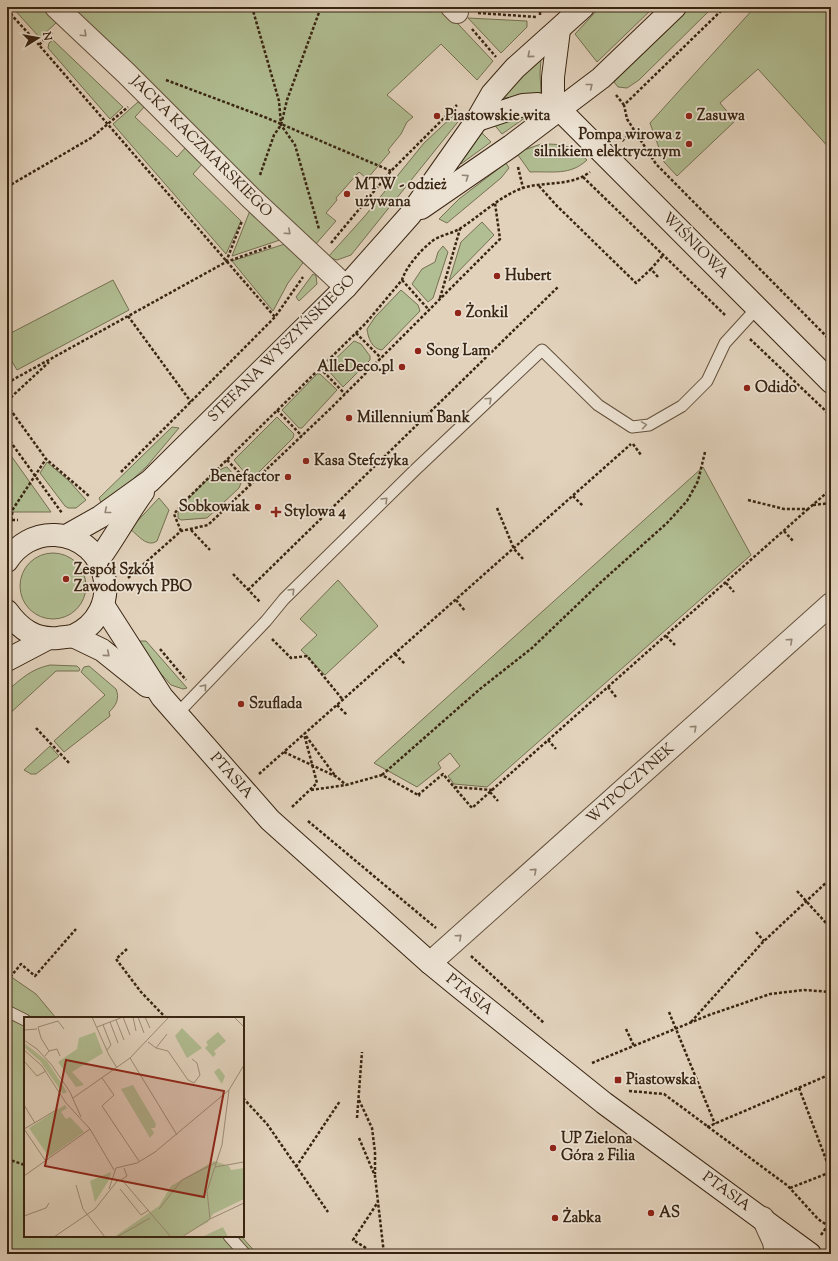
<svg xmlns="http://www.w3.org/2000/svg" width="838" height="1261" font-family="'Sorts Mill Goudy',serif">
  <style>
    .green { fill: #b1bd92; stroke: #757152 }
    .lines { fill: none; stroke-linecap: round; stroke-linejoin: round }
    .lane-casing { stroke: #63503c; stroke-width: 13 }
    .street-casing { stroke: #63503c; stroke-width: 24 }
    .secondary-casing { stroke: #392512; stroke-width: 24 }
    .path { stroke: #392512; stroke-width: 2.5; stroke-dasharray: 3 2; stroke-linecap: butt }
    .lane { stroke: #ece2d3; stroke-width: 11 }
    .street { stroke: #ece2d3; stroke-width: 22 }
    .secondary { stroke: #ece2d3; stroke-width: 22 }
    .oneway { stroke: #928472 }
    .poi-dot { fill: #8f2418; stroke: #ece2d3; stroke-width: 1.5 }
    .labels { text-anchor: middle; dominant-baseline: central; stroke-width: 3.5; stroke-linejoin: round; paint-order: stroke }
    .poi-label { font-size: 15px; font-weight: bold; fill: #392512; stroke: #ece2d3; text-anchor: start }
    .street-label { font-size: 15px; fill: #392512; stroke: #ece2d3 }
    .inset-road { fill: none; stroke: #9e8d78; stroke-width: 1 }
    .view { fill: #8f2418; fill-opacity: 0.15; stroke: #8f2418; stroke-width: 2 }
    .inset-edge { fill: none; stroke: #392512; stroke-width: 2 }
  </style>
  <rect width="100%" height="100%" fill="#e2d2bc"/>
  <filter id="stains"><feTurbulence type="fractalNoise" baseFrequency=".005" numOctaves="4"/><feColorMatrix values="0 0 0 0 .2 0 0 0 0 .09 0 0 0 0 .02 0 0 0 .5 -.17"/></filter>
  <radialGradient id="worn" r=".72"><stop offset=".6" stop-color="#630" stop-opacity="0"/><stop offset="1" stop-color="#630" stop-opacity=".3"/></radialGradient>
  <!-- green -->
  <g class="green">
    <polygon points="12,7 43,7 58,21 40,38"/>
    <polygon points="83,7 442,7 493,61 477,80 441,44 387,95 413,117 407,122 401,134 388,150 390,152 367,179 359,172 336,198 337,200 326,213 336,221 314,246 76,15"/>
    <polygon points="600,7 654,7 597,62 575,34"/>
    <polygon points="690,7 713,7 639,80 627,88 618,87 614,82"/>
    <polygon points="755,7 831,7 831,150 758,69 720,103 735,121 677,176 664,162 650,123"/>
    <polygon points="468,18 527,21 527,27 501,53"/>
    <polygon points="53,40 123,107 110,119 48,48 49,43"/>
    <polygon points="541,58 540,74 541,93 505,98 502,96"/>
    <polygon points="138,102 145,106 135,117 177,157 186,147 203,163 193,174 241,221 226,254 113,124"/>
    <polygon points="454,115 459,116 461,118 351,255 337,260 328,257 364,217 424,143"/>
    <polygon points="529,115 502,134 492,122"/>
    <polygon points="482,133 491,142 461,164 459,161"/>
    <path d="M541,144C563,144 571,145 587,160C570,176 552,171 530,172L518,155L524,150Z"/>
    <polygon points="506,163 509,168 501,178 447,223 439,219 459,199"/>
    <polygon points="251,208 283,239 232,256"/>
    <polygon points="482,222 494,235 449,281 461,242"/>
    <polygon points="288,243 305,260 288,283 273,311 232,261"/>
    <polygon points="443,246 448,252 433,298 428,302 412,284 422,269 435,262 438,252"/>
    <polygon points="313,274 316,276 317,284 299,301 296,297"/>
    <polygon points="113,280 129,310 17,370 7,353 7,335"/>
    <path d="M401,290L418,305L420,311L382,350C372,349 368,338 367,329L375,317Z"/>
    <polygon points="354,341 361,344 370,356 370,360 343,387 326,368"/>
    <polygon points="317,374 320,374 337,390 302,428 299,428 282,410"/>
    <polygon points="277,417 294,434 293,438 251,480 234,460"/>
    <polygon points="172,427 179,428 147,466 103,507 99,498"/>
    <polygon points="7,450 51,512 7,512"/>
    <polygon points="47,462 69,481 86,500 76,508 68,508 65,506 40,473"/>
    <path d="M227,467L241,483L239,488L207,518L181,520L178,518V513C183,503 216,468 227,467Z"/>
    <polygon points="703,467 751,555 487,787 454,784 448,776 460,766 450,753 438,763 441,768 417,787 374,763"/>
    <path d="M159,498L169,510L157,541C147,548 138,535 130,529Z"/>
    <circle cx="53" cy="586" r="33"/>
    <polygon points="338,580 378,626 325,675 301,650 317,635 300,619"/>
    <polygon points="132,641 146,641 187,688 183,689 171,685"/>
    <path d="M50,665L77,666L80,669L79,671H56L7,716V691C21,679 31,669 50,665Z"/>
    <path d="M89,666L116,689C120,698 116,706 109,712L110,716L64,752L54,741L105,695L81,672L84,667Z"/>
    <polygon points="50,746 59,756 36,774 31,774 24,770"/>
    <polygon points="7,974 36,994 56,1018 25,1018 25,1236 241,1236 257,1254 7,1254"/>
  </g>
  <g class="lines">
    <defs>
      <g id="lane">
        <polyline points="177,714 266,621 284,599 415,470 542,350 598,405 632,427 649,425 682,406 707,381 725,343 757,308"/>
        <polyline points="7,1011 25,1020"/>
        <polyline points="229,1236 245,1254"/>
      </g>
      <g id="street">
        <polyline points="56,7 126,73 251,198 346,287"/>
        <polyline points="452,7 457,12"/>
        <polyline points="430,963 831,604"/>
        <polyline points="763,1218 774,1242 776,1254"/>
      </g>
      <g id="secondary">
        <polyline points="559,30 553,77 553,94 560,110 831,382"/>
        <polyline points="477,120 523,105 538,104 560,110"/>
        <polyline points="421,208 511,146 601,78 675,7"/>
        <polyline points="68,535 100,517 150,481 346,287 410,215 477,120 492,94 515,68 583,7"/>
        <path d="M99,559C115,537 127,514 143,492"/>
        <path d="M7,561C17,545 35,534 55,535C111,538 125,613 73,636C69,637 63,637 58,638C35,640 20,629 7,611"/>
        <polyline points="103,605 162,697 270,820 430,963 458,986 604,1103 810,1254"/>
        <polyline points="73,636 102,650 147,686"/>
        <polyline points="7,660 47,639"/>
      </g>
    </defs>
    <!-- lane casing -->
    <use href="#lane" class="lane-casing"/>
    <!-- street casing -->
    <use href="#street" class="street-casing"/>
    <!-- secondary casing -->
    <use href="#secondary" class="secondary-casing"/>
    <!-- path -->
    <g class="path">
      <polyline points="252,7 279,101 281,125 295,145 319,229"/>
      <polyline points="358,7 431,11"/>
      <polyline points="725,7 624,105 627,119 656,164 831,341"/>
      <polyline points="7,10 39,45"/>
      <polyline points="478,13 537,17"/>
      <polyline points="540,15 540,7"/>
      <polyline points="472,29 496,57"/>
      <polyline points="52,32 39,45 275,317"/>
      <polyline points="7,46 11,51"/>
      <polyline points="166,80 267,118 391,171"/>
      <polyline points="616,95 624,105"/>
      <polyline points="622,141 633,130"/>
      <polyline points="518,167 523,188"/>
      <polyline points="260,175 274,135 281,125 287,100 321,7"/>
      <polyline points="583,177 726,316"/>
      <polyline points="539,186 556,205 636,283 651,269"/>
      <polyline points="7,187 91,138 128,107"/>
      <polyline points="331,243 391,171 457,105"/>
      <polyline points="226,262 242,221"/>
      <polyline points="658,277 651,269 663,255"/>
      <polyline points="402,280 429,310"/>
      <polyline points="440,298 460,229"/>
      <polyline points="128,316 191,402"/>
      <polyline points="356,333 381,358"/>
      <polyline points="750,339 831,416"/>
      <polyline points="320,368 345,394"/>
      <polyline points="7,383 226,262 271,246"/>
      <polyline points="7,401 49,362"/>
      <polyline points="7,405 46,459 89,496"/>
      <polyline points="277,410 302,436"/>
      <polyline points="7,437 62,513"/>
      <polyline points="633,444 641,455"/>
      <polyline points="227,460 251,485"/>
      <polyline points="121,472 275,317 303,277"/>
      <polyline points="573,496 583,506"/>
      <polyline points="748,500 784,509 808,509 831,489"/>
      <polyline points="813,505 831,503"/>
      <polyline points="497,508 514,549 523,559"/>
      <polyline points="7,515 11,520"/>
      <polyline points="7,520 18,520"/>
      <polyline points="11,520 13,509 46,459"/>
      <polyline points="191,530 210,550"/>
      <path d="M181,531L174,514L183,503L366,323L402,280C406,267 420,251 431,242C439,235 452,234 461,228C481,215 500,196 523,188C545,181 570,187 590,172"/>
      <polyline points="784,531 793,541"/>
      <polyline points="233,574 260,602"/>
      <polyline points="128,578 181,531 208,525 330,409 500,239 495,203"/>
      <polyline points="726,583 734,592"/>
      <polyline points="248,590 559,286"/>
      <polyline points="456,600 465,611"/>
      <polyline points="666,636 675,645"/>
      <polyline points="272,639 291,658 307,656 343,700"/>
      <polyline points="160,649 186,680"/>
      <polyline points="395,654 405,664"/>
      <polyline points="608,687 616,697"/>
      <polyline points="337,705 347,715"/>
      <polyline points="36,728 70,764"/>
      <polyline points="306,736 336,777"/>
      <polyline points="548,740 556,749"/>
      <polyline points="284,752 337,777 346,785"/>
      <polyline points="259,774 631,444"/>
      <polyline points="382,775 480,689 532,648 600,583 667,523 687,501 698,481 705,452"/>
      <polyline points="311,790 346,785 382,775 420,796"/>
      <polyline points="492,790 808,509"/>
      <polyline points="490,792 498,801"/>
      <polyline points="418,795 443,774 454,787 492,790 472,808 454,787"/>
      <polyline points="292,807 317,783 304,734"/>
      <polyline points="308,821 436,928"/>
      <polyline points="797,891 826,923"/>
      <polyline points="756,932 764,941"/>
      <polyline points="127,949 116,959 141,992 166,1018"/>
      <polyline points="471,956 544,1023"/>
      <polyline points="7,981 21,964 35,976 76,929"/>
      <polyline points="669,1012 715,1124"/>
      <polyline points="691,1022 762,943 831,878"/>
      <polyline points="626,1029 634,1046"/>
      <polyline points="592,1063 709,1015 770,994 804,990 831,992"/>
      <polyline points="799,1088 830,1170 831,1183"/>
      <polyline points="629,1091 664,1094 788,1186 818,1219 831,1228"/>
      <polyline points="243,1098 267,1124 328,1212"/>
      <polyline points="359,1100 372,1128 375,1152 375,1174"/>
      <polyline points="357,1118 362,1052"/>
      <polyline points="707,1127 831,1074"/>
      <polyline points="359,1138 375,1176 384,1254"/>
      <polyline points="7,1159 25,1165"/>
      <polyline points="296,1167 340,1101"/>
      <polyline points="790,1188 831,1172"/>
      <polyline points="821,1235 828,1225"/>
      <polyline points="366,1248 353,1240 378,1202"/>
    </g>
    <!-- lane -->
    <use href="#lane" class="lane"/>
    <!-- street -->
    <use href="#street" class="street"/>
    <!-- secondary -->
    <use href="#secondary" class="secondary"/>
  </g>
  <!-- one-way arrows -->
  <defs><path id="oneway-chevron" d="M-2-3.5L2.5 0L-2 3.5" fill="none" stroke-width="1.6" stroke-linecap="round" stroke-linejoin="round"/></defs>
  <g class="oneway">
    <use href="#oneway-chevron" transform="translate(84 34) rotate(43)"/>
    <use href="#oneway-chevron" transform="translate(530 55) rotate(139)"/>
    <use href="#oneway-chevron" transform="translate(590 86) rotate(-38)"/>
    <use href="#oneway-chevron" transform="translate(466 177) rotate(-34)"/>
    <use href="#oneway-chevron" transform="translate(288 232) rotate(42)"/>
    <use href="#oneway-chevron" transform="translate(489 400) rotate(-43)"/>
    <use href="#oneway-chevron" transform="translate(644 425) rotate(-9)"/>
    <use href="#oneway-chevron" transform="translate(385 500) rotate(-45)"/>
    <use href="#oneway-chevron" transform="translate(107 511) rotate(141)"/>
    <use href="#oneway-chevron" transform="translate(292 591) rotate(-45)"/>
    <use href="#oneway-chevron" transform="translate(790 641) rotate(-42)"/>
    <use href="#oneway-chevron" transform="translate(107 654) rotate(40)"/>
    <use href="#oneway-chevron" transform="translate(204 687) rotate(-49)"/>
    <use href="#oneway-chevron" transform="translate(694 728) rotate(-42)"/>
    <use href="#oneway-chevron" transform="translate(534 871) rotate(-42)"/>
    <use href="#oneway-chevron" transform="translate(459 937) rotate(-42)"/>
  </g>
  <!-- markers -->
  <g class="poi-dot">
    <circle cx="437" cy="116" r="4"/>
    <circle cx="689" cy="116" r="4"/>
    <circle cx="689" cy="144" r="4"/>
    <circle cx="347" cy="194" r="4"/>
    <circle cx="497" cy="276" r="4"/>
    <circle cx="458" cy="313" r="4"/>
    <circle cx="418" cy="351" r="4"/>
    <circle cx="402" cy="367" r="4"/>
    <circle cx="747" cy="388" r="4"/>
    <circle cx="349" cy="418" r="4"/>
    <circle cx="306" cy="461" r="4"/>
    <circle cx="288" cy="477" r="4"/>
    <circle cx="258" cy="507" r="4"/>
    <path d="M274 506h4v4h4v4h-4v4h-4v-4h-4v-4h4z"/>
    <circle cx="66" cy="579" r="4"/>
    <circle cx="241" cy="704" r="4"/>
    <rect x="614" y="1076" width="8" height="8" rx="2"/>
    <circle cx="553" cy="1148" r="4"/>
    <circle cx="651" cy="1213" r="4"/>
    <circle cx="555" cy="1218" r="4"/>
  </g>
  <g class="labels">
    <!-- poi labels -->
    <g class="poi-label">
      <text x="445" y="116">Piastowskie wita</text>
      <text x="697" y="116">Zasuwa</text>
      <text x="681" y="135" text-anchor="end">Pompa wirowa z<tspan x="681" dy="17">silnikiem elektrycznym</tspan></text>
      <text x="355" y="185">MTW - odzież<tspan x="355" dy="17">używana</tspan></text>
      <text x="505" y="276">Hubert</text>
      <text x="466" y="313">Żonkil</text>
      <text x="426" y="351">Song Lam</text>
      <text x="394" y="367" text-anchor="end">AlleDeco.pl</text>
      <text x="755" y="388">Odido</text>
      <text x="357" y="418">Millennium Bank</text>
      <text x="314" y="461">Kasa Stefczyka</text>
      <text x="280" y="477" text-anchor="end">Benefactor</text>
      <text x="250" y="507" text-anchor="end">Sobkowiak</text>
      <text x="284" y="512">Stylowa 4</text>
      <text x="74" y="570">Zespół Szkół<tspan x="74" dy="17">Zawodowych PBO</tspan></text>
      <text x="249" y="704">Szuflada</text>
      <text x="626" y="1080">Piastowska</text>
      <text x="561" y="1139">UP Zielona<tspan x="561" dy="17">Góra 2 Filia</tspan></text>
      <text x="659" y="1213">AS</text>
      <text x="563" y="1218">Żabka</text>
    </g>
    <!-- street labels -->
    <g class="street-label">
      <text transform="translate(201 147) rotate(45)">JACKA KACZMARSKIEGO</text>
      <text transform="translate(695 246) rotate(45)">WIŚNIOWA</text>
      <text transform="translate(282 349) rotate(-45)">STEFANA WYSZYŃSKIEGO</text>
      <text transform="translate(231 776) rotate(48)">PTASIA</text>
      <text transform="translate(631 784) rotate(-42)">WYPOCZYNEK</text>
      <text transform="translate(469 995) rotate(39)">PTASIA</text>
      <text transform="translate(726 1192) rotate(36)">PTASIA</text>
    </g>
  </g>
  <!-- overview -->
  <g transform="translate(24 1017)">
    <rect width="220" height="220" fill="#e2d2bc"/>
    <path d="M158,11L178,31L163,41L151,19ZM71,15L79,36L48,55L60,68L52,70L34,45L53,32L55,21ZM194,15L202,24L190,34L192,37L189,40L181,31L184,28L182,25ZM0,26L23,44L43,75L39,77L16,44L0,30ZM195,51L201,59L198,67L190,55ZM109,68L132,107L131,111H127L130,116L126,121L97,72ZM41,88L43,91L37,95L42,102L46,100L60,115L25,140L5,111ZM190,144L205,149L207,153L220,151V182L189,197L184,205L157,220H90L135,189L147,169ZM87,155L85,163L71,185L66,164ZM199,210L204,220H181L180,219Z" fill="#b1bd92"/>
    <path class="inset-road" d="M68,0L85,38L93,51M99,0L106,18M109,0L112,14M114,0L120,16M121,0L126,11M211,1L220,10M92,3L100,23M86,5L94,26M79,8L87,28L83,33M73,10L99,0M0,13L13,12M0,23L13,32L27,47L46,75L57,100M124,25L132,31L144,34L164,63L170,66L176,58L173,46L168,42M132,31L143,17M0,33L18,49L42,86L66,112L90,153M25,34L33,32L36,39M21,39L25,34L17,21L14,10L34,4L40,12M106,41L153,118M0,44L13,59L22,54M78,61L90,78L78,89L115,144M49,81L106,41L145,0M0,88L11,106M0,112L34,92M0,112L21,143M191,150L220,145M0,159L66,112M97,163L103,159L100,151M98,163L147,220M52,168L59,192L81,220M85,172L92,151L113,146L131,135L205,73M96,172L117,198L125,193M135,192L158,163L193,145M0,199L22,191L25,186M186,202L183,174L198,128L205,73L220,48M30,220L71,192L94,163M93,220L126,201M158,220L186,202L220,186"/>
    <path class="view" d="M42,43L200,74L180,180L21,149Z"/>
    <rect width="220" height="220" class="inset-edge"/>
  </g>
  <!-- margin -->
  <rect width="838" height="1261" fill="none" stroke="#e2d2bc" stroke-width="24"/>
  <rect x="8" y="8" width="822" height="1245" fill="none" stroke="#392512" stroke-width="2"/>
  <rect x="12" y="12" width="814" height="1237" fill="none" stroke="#392512"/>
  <!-- north arrow -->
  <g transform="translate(38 38) rotate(79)" stroke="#ece2d3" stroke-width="3" paint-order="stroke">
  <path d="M0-3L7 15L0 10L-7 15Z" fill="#392512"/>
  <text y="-6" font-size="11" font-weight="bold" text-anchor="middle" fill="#392512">N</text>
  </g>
  <rect width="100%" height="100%" filter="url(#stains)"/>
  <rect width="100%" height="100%" fill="url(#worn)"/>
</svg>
